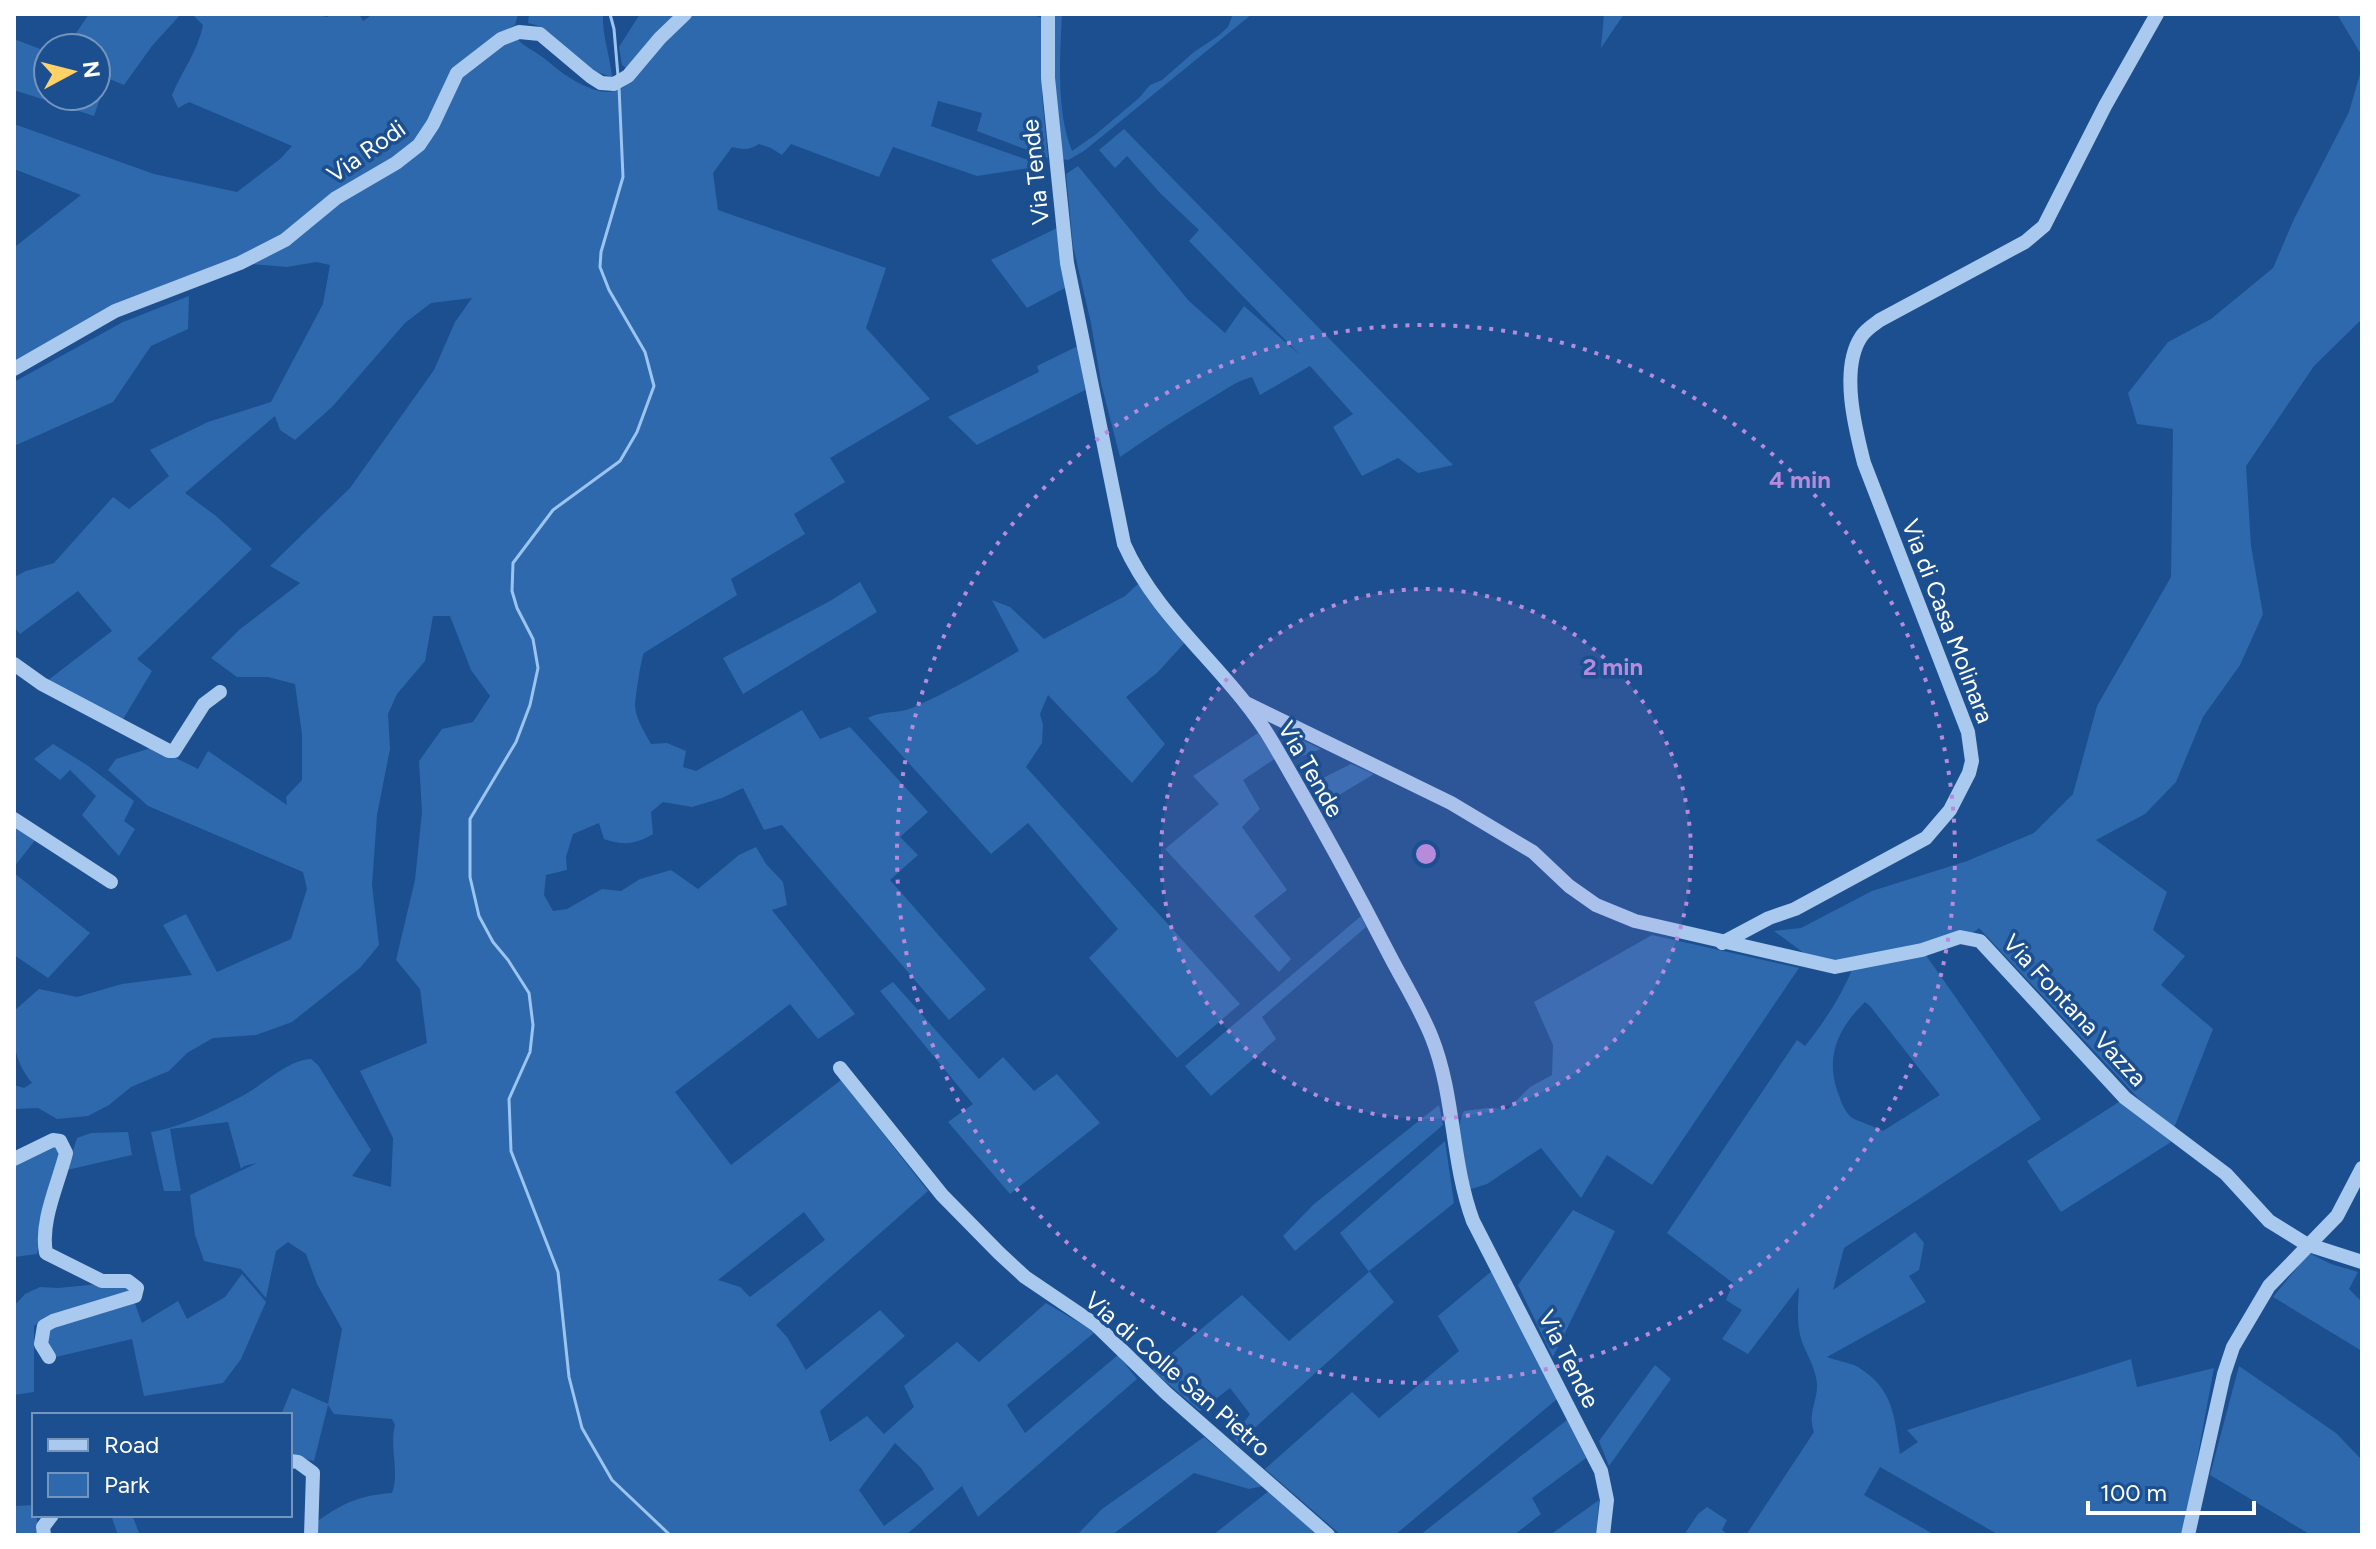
<svg xmlns="http://www.w3.org/2000/svg" width="2376" height="1549" font-family="Figtree,sans-serif">
  <style>
    .green { fill: #2e69ad; fill-rule: evenodd }
    .lines { fill: none; stroke-linecap: round; stroke-linejoin: round }
    .stream { stroke: #9cc4f0; stroke-width: 3 }
    .minor { stroke: #a9c9ee; stroke-width: 14 }
    .ring { fill: none; stroke: #b68bdc; stroke-width: 4; stroke-dasharray: 4 8 }
    .labels { text-anchor: middle; dominant-baseline: central; stroke-width: 7; stroke-linejoin: round; paint-order: stroke }
    .street-label { font-size: 24px; fill: #fff; stroke: #1b4f8f }
    .centre { fill: #b68bdc; stroke: #1b4f8f; stroke-width: 4 }
    .ring-label { font-size: 24px; text-anchor: middle; font-weight: bold; fill: #b68bdc; stroke: #1b4f8f; stroke-width: 7; stroke-linejoin: round; paint-order: stroke }
  </style>
  <rect width="100%" height="100%" fill="#1b4f8f"/>
  <!-- green -->
  <g class="green">
    <polygon points="89,14 181,14 152,46 124,85 107,78 94,116 14,90 14,39 48,52 48,96 96,96 96,48 66,48"/>
    <path d="M192,14H314L327,17L332,14H359L363,21L373,14H518L515,25L509,28C521,48 533,48 550,63C566,77 606,105 626,85C636,75 644,63 654,53C667,39 681,28 693,14H1030L1042,18V95L1048,158L977,131L982,113L938,101L931,126L1031,161L1030,168L977,176L893,147L879,177L791,144L782,155L771,148L759,144C750,150 743,150 732,147L713,173L718,210L886,268L866,328L930,399L830,458L845,482L794,514L805,534L731,579L737,595L644,653C641,658 635,700 635,706C636,719 645,733 651,744L667,743L686,751L683,767L696,771L802,710L820,739L850,727L928,812L900,837L918,855L890,880L986,989L949,1020L782,825L764,830L743,788L722,798L692,807L663,802L651,812L653,834C637,844 623,846 604,839L599,823L573,834L566,857L567,870L546,875L544,895L553,911L567,909L602,889L621,891L640,879L671,870L698,889L739,855L756,847L766,864L783,882L787,905L772,910L855,1014L818,1039L790,1004L675,1092L731,1165L841,1080L928,1191L776,1325L787,1337L806,1370L880,1310L905,1336L820,1411L830,1442L867,1416L884,1434L914,1407L904,1386L957,1342L979,1362L1046,1303L1095,1332L1007,1405L1025,1433L1118,1355L1137,1379L978,1517L962,1486L906,1535H311L312,1525C342,1504 355,1496 392,1493C400,1471 389,1449 395,1425L392,1419L334,1414L328,1405L314,1461L290,1456V1415H281L292,1388L328,1404L342,1329L317,1284L306,1254L288,1242L276,1251L266,1298L241,1269L204,1261L195,1235L190,1195L257,1163L244,1166L241,1169L228,1122L170,1129L181,1191H164L151,1132C182,1127 216,1110 244,1095C264,1084 288,1060 311,1059L318,1065L371,1150L352,1176L391,1187L393,1138L360,1071L427,1043L420,989L396,960L415,880L422,812L419,761L442,729L473,722L490,696L471,670L450,616H433L425,661L397,694L388,714L390,749L377,815L372,885L379,945L360,968L292,1022L256,1035L213,1038L187,1053L169,1071L131,1087L109,1105L88,1116L57,1119L38,1108L14,1109V1085L24,1088L32,1083C12,1057 14,1043 14,1011L39,989L77,997L122,984L192,975L163,925L186,914L217,972L291,939L307,889L303,872L148,806L108,770L116,759L154,747L198,769L208,751L287,805L286,797L302,780V734L295,684L268,677H237L211,658L239,630L300,583L270,566L350,488L434,370L455,322L472,298L431,303L405,323L332,407L295,440L280,430L275,416L185,493L216,516L252,549L137,659L152,671L122,721L47,681L112,631L78,591L20,634L14,627V577L26,571L54,563L113,497L129,509L169,476L150,450L208,422L271,402L323,304L330,265L316,262L287,267L240,263L115,311L14,369V246H16L81,195L14,169V124L154,174L237,192L280,159L292,146L189,102L178,108L172,95C182,71 198,51 203,25ZM804,1212L825,1240L750,1297L740,1287L718,1280ZM895,1443L921,1468L934,1489L884,1526L859,1490Z"/>
    <path d="M529,14H603C602,36 610,55 612,77C602,74 591,70 583,65C561,49 556,29 528,23Z"/>
    <polygon points="640,14 677,14 627,69 622,65 619,47"/>
    <path d="M1053,14H1062C1060,56 1056,111 1072,151L1095,135L1139,98L1150,85L1162,80L1194,52L1218,36L1228,27L1233,14H1252L1084,151L1068,160L1062,159L1053,69Z"/>
    <polygon points="1604,14 1624,14 1601,48"/>
    <polygon points="2337,14 2362,14 2362,56"/>
    <path d="M2362,67V319L2314,366L2246,466L2251,546L2263,614L2240,665L2203,717L2176,782L2145,814L2096,840L2167,892L2153,930L2185,956L2161,985L2213,1029L2174,1128L2140,1100L1979,928L1969,936L1923,951L2041,1119L1844,1248L1833,1290L1915,1232L1924,1243L1919,1270L1909,1276L1926,1302L1827,1357C1836,1361 1849,1362 1858,1367C1894,1389 1894,1416 1900,1454L1918,1442L1907,1430L2131,1359L2137,1387L2214,1368L2183,1535H1999L1880,1467L1864,1495L1935,1535H1746L1814,1432C1807,1412 1818,1402 1817,1383C1815,1367 1808,1357 1802,1342C1796,1324 1798,1306 1799,1287L1748,1354L1722,1339L1742,1310L1726,1300L1733,1283L1667,1233L1797,1040L1805,1046C1825,1021 1842,995 1854,965L1815,961L1774,931L1801,928L1872,891L1967,861L2034,833L2073,794L2097,706L2171,577L2173,429L2137,424L2128,393L2168,342L2211,319L2273,268L2294,219L2349,112ZM1865,1002L1870,1006L1940,1095L1883,1131C1873,1126 1863,1123 1854,1119C1847,1115 1842,1105 1840,1098C1824,1060 1836,1030 1865,1002Z"/>
    <path d="M1124,129L1453,465L1418,473L1398,458L1362,476L1333,427L1353,414L1310,366L1260,395L1252,377C1236,381 1227,389 1213,397C1181,416 1150,436 1120,457L1101,383L1091,323L1073,246L1066,174L1078,166L1189,301L1225,333L1244,306L1300,355L1189,241L1199,230L1161,194L1127,156L1115,168L1099,150Z"/>
    <polygon points="1057,228 1065,288 1027,308 991,260"/>
    <polygon points="189,296 188,329 151,346 113,402 14,446 14,382 123,322"/>
    <polygon points="1078,346 1085,390 977,445 948,417 1039,372 1037,366"/>
    <polygon points="860,582 877,612 743,694 723,658 830,601"/>
    <path d="M1138,584L1189,638L1157,673L1126,697L1165,744L1132,783L1048,695L1040,714L1043,725L1042,743L1026,767L1240,1004L1177,1058L1089,958L1118,929L1028,823L991,854L868,718C882,710 898,714 912,708C949,692 984,671 1019,651L992,600L1010,607L1044,639L1125,596Z"/>
    <polygon points="1283,731 1321,749 1297,758"/>
    <polygon points="1258,733 1276,758 1243,780 1260,809 1242,827 1287,890 1254,916 1291,959 1279,972 1165,849 1219,804 1193,776"/>
    <polygon points="53,744 87,765 134,801 124,821 135,829 119,856 82,815 96,796 70,770 60,780 34,759"/>
    <polygon points="1351,764 1374,774 1324,804 1311,784"/>
    <polygon points="14,825 36,839 14,867"/>
    <polygon points="14,873 90,933 48,978 14,955"/>
    <polygon points="1361,916 1366,927 1262,1017 1276,1039 1211,1096 1185,1066"/>
    <path d="M1652,935L1799,968L1652,1185L1607,1155L1581,1198L1541,1148L1487,1184L1468,1190C1464,1170 1453,1128 1464,1111L1488,1108L1508,1109L1530,1087L1552,1075L1553,1045L1534,1002Z"/>
    <polygon points="893,982 979,1079 1003,1057 1034,1091 1057,1074 1100,1123 1010,1194 948,1122 973,1104 880,991"/>
    <polygon points="2122,1100 2171,1142 2061,1212 2027,1161"/>
    <polygon points="1439,1105 1443,1125 1295,1251 1283,1236 1314,1204"/>
    <polygon points="128,1132 132,1155 67,1170 77,1138 91,1133"/>
    <polygon points="1445,1141 1454,1203 1369,1271 1394,1302 1238,1443 1233,1437 1250,1414 1230,1388 1200,1411 1152,1370 1242,1295 1289,1341 1369,1272 1340,1233"/>
    <polygon points="54,1146 60,1148 37,1254 14,1257 14,1165"/>
    <polygon points="1573,1210 1615,1231 1553,1357 1518,1285"/>
    <polygon points="2309,1253 2331,1264 2358,1272 2349,1289 2362,1302 2362,1351 2273,1297"/>
    <polygon points="1493,1270 1557,1399 1395,1535 1341,1535 1265,1469 1352,1392 1379,1418 1459,1351 1438,1316"/>
    <polygon points="242,1274 266,1302 241,1359 223,1383 144,1396 132,1339 56,1357 48,1350 47,1335 50,1328 134,1301 142,1323 178,1301 187,1319 225,1297"/>
    <polygon points="99,1284 128,1285 133,1290 44,1319 34,1326 34,1392 14,1395 14,1306 25,1294 40,1287 58,1288"/>
    <polygon points="1655,1365 1671,1379 1609,1466 1599,1441"/>
    <polygon points="2239,1366 2336,1433 2362,1460 2362,1535 2311,1535 2210,1475"/>
    <polygon points="1567,1420 1586,1458 1532,1498 1541,1514 1514,1535 1420,1535"/>
    <polygon points="1204,1437 1263,1486 1249,1489 1194,1473 1112,1535 1077,1535 1102,1509"/>
    <polygon points="1270,1490 1318,1535 1213,1535"/>
    <polygon points="1599,1500 1596,1535 1550,1535"/>
    <polygon points="34,1505 40,1535 14,1535 14,1506"/>
    <polygon points="1707,1507 1727,1520 1722,1530 1729,1535 1684,1535 1698,1514"/>
    <polygon points="111,1515 132,1515 140,1535 118,1535"/>
  </g>
  <g class="lines">
    <!-- stream -->
    <g class="stream">
      <polyline points="610,14 614,29 618,76"/>
      <polyline points="619,87 623,177 601,252 600,267 609,290 645,352 654,386 637,432 620,461 553,510 513,563 512,591 517,608 533,639 538,668 530,705 516,742 470,819 470,877 479,916 493,942 508,960 529,993 533,1025 530,1052 509,1099 511,1151 558,1272 569,1377 582,1428 612,1480 670,1535"/>
    </g>
    <!-- minor -->
    <g class="minor">
      <path d="M1048,14V78L1067,263L1124,544C1158,621 1231,671 1273,743C1314,813 1353,884 1390,956C1404,983 1421,1010 1432,1038C1455,1096 1451,1162 1473,1221L1601,1471L1607,1500L1603,1535"/>
      <polyline points="14,369 115,311 240,263 285,240 336,198 396,163 419,145 433,124 457,73 501,39 519,32 540,34 590,76 601,83 614,84 628,76 660,38 685,14"/>
      <polyline points="14,664 42,684 169,751 174,751 204,704 220,692"/>
      <polyline points="1248,704 1451,803 1533,852 1569,886 1596,905 1635,921 1835,967 1922,950 1960,937 1980,941 2125,1098 2226,1174 2269,1221 2306,1244 2362,1262"/>
      <polyline points="14,819 111,882"/>
      <path d="M1722,943L1769,918L1795,909L1926,838L1950,810L1969,773L1972,761L1968,732L1864,463C1855,428 1840,369 1861,337C1865,330 1873,325 1880,320L2025,242L2044,226L2105,106L2157,14"/>
      <polyline points="840,1068 942,1195 999,1253 1025,1277 1096,1325 1166,1393 1328,1535"/>
      <path d="M14,1159L53,1140L60,1141L66,1153C58,1185 40,1221 46,1253L102,1281H128L137,1288L135,1296L53,1321L44,1326L41,1344L49,1357"/>
      <polyline points="290,1461 298,1462 313,1473 311,1535"/>
      <polyline points="44,1535 43,1527 52,1515"/>
      <polyline points="2188,1535 2224,1374 2233,1347 2269,1286 2337,1216 2362,1168"/>
    </g>
  </g>
  <!-- distance rings -->
  <circle cx="1426" cy="854" r="265" fill="#b68bdc" fill-opacity=".12"/>
  <g class="ring">
    <circle cx="1426" cy="854" r="265"/>
    <circle cx="1426" cy="854" r="529"/>
  </g>
  <g class="labels">
    <!-- street labels -->
    <g class="street-label">
      <text transform="translate(366 151) rotate(-35)">Via Rodi</text>
      <text transform="translate(1035 172) rotate(-96)">Via Tende</text>
      <text transform="translate(1948 621) rotate(69)">Via di Casa Molinara</text>
      <text transform="translate(1311 769) rotate(60)">Via Tende</text>
      <text transform="translate(2075 1010) rotate(47)">Via Fontana Vazza</text>
      <text transform="translate(1569 1359) rotate(63)">Via Tende</text>
      <text transform="translate(1178 1374) rotate(41)">Via di Colle San Pietro</text>
    </g>
  </g>
  <circle cx="1426" cy="854" r="12" class="centre"/>
  <g class="ring-label">
    <text x="1800" y="488">4 min</text>
    <text x="1613" y="675">2 min</text>
  </g>
  <!-- border -->
  <rect width="2376" height="1549" fill="none" stroke="#ffffff" stroke-width="32"/>
  <!-- legend -->
  <rect x="32" y="1413" width="260" height="104" fill="#1b4f8f" stroke="#7695bc" stroke-width="2"/>
  <rect x="48" y="1439" width="40" height="12" fill="#a9c9ee" stroke="#7695bc" stroke-width="2"/>
  <text x="104" y="1453" font-size="24" fill="#ffffff">Road</text>
  <rect x="48" y="1473" width="40" height="24" fill="#2e69ad" stroke="#7695bc" stroke-width="2"/>
  <text x="104" y="1493" font-size="24" fill="#ffffff">Park</text>
  <!-- north arrow -->
  <g transform="translate(72 72) rotate(83)"><circle r="38" fill="#1b4f8f" stroke="#7695bc" stroke-width="2"/>
  <path d="M0-6L14 30L0 20L-14 30Z" fill="#ffd166"/>
  <text y="-12" font-size="22" font-weight="bold" text-anchor="middle" fill="#ffffff">N</text>
  </g>
  <!-- scale -->
  <path d="M2088 1501v12h166v-12" fill="none" stroke="#ffffff" stroke-width="4"/>
  <text x="2100" y="1501" font-size="24" fill="#ffffff" stroke="#1b4f8f" stroke-width="6" paint-order="stroke">100 m</text>
</svg>
